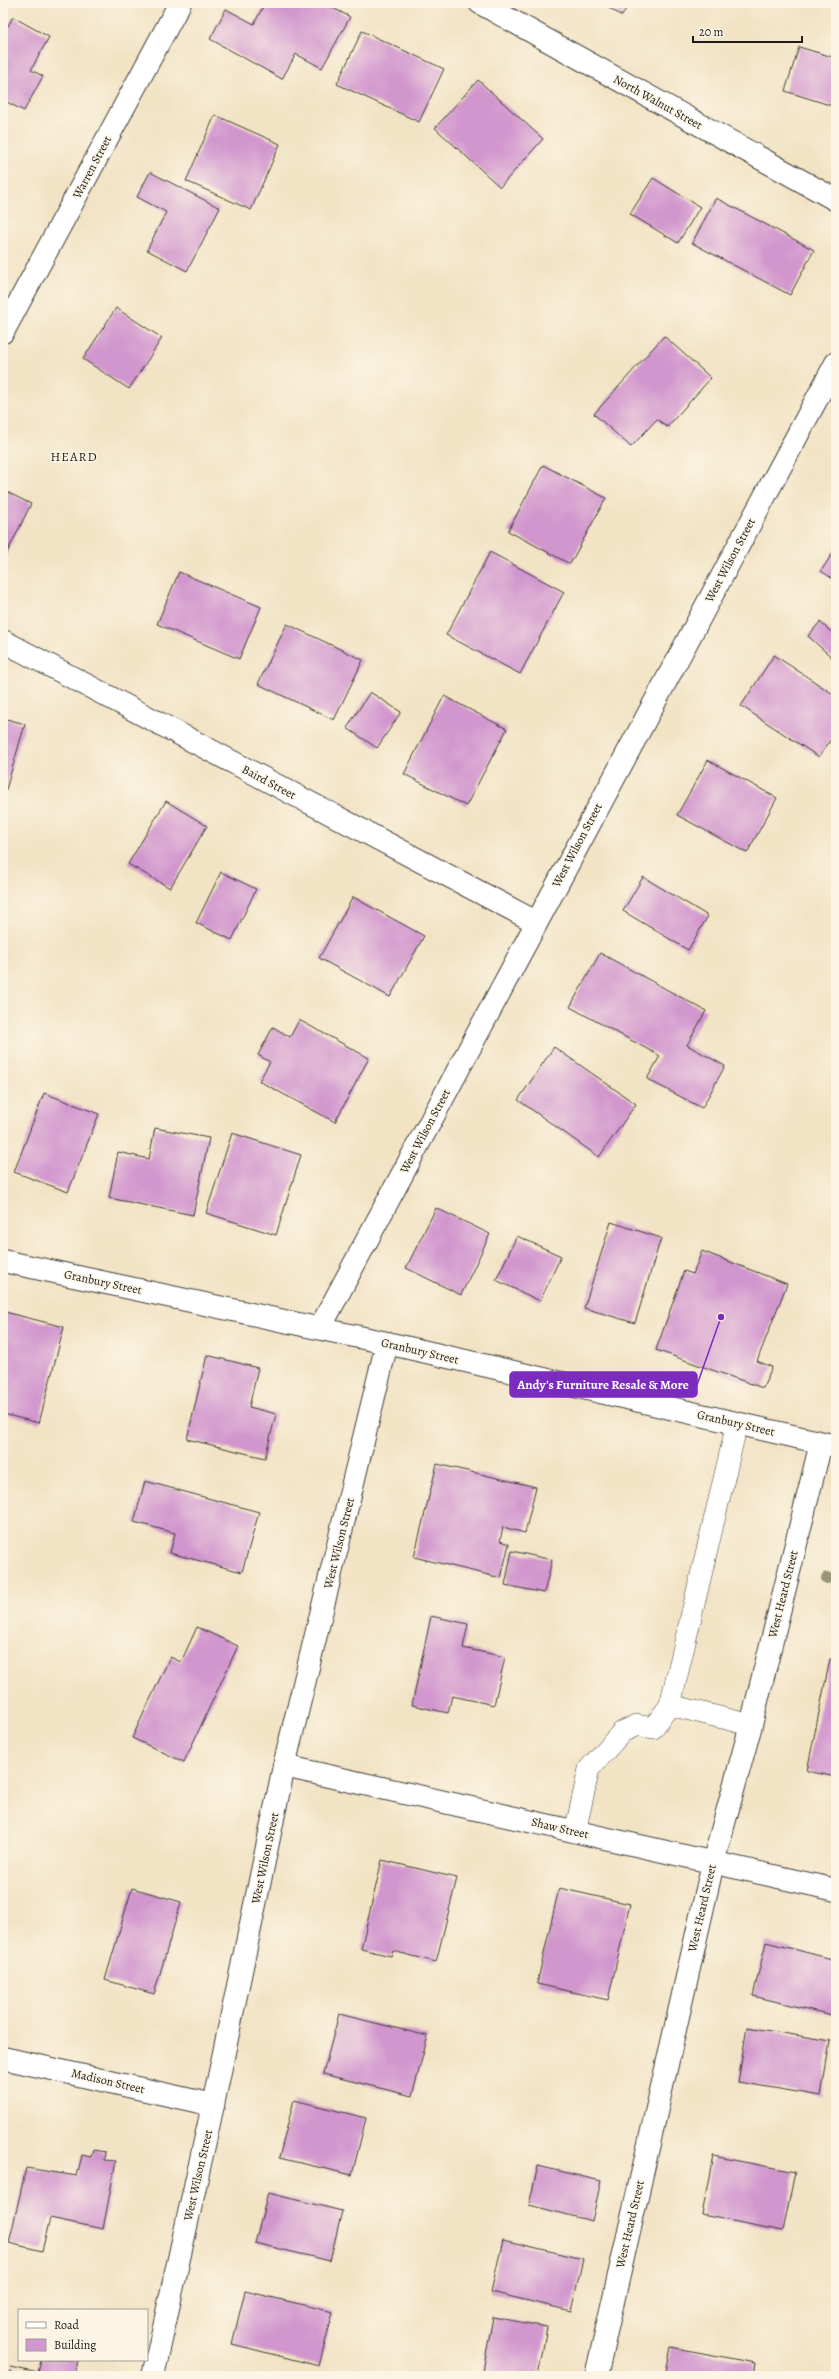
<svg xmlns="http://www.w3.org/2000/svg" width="839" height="2379" font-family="Alegreya,serif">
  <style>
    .building { fill: #d196ce }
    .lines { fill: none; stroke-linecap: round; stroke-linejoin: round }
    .service-casing { stroke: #3c3a35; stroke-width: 22 }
    .minor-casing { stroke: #3c3a35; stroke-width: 24 }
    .tertiary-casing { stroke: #3c3a35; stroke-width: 24 }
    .service { stroke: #fff; stroke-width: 21 }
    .minor { stroke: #fff; stroke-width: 22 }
    .tertiary { stroke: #fff; stroke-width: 22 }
    .tree { fill: #979576 }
    .labels { text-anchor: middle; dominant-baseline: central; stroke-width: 3; stroke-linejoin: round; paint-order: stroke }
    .street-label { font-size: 12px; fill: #1c1c1c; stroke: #fcf5e5 }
    .neighbourhood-label { font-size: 13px; letter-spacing: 1px; fill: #1c1c1c; stroke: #fcf5e5 }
    .leader { fill: none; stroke: #7b2cbf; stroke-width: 1.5 }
    .callout-dot { fill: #7b2cbf; stroke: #fcf5e5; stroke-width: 1.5 }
    .callout { fill: #7b2cbf; stroke: #7b2cbf; stroke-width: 1.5 }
    .callout-label { font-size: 13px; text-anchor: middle; font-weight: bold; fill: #fff }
  </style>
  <rect width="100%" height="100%" fill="#fcf5e5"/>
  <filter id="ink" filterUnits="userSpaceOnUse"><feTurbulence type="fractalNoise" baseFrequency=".025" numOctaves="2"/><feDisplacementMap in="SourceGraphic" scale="8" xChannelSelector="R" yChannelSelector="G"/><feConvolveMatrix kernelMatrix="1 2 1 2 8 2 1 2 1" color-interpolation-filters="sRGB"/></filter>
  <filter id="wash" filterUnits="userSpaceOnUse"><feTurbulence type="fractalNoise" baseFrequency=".012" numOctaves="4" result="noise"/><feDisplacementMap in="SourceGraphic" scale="16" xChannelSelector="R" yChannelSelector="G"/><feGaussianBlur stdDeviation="0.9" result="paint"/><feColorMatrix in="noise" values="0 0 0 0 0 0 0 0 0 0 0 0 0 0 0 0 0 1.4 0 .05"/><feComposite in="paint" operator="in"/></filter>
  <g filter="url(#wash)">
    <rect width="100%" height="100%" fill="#f2e3c5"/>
    <g id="blocks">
      <!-- building -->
      <g class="building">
        <polygon points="265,3 324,3 350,17 322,68 296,54 282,79 210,39 226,9 254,24"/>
        <polygon points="601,3 629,3 622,16"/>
        <polygon points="13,17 49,37 31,70 43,76 24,111 3,100 3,23 8,26"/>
        <polygon points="362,31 444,69 419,122 337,84"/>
        <polygon points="799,47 836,58 836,107 785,91"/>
        <polygon points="478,80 543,139 500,187 435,128"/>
        <polygon points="215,115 280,144 251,210 186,181"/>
        <polygon points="150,172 220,208 187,271 147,250 166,212 137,197"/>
        <polygon points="653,178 700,207 678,243 630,214"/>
        <polygon points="716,198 814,250 790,295 692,243"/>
        <polygon points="116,308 162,338 129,389 83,359"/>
        <polygon points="664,336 711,378 667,427 657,419 631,447 594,414"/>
        <polygon points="543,465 606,498 570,564 508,531"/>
        <polygon points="3,490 31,504 3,561"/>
        <polygon points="836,548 836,581 821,571"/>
        <polygon points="490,552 564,592 520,674 446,635"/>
        <polygon points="179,572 261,607 239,659 157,624"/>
        <polygon points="820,622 836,636 836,661 808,636"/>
        <polygon points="287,624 363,660 334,720 258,684"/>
        <polygon points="774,655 836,696 836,732 819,757 741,706"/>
        <polygon points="370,692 401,712 377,748 347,728"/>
        <polygon points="444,696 507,729 466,806 404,774"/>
        <polygon points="3,718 25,724 3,800"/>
        <polygon points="708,760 777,798 747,853 677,815"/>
        <polygon points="166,801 207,826 170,888 128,864"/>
        <polygon points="221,872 256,889 232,940 196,923"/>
        <polygon points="643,877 708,916 688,950 623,911"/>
        <polygon points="353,897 424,936 390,997 319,958"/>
        <polygon points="600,953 706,1011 687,1045 725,1066 702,1108 647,1079 660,1056 570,1007"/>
        <polygon points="299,1020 369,1058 335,1122 259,1081 270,1062 258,1055 273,1027 290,1037"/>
        <polygon points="554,1047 636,1104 599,1157 518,1100"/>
        <polygon points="44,1093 99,1114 68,1192 14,1172"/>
        <polygon points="155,1128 209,1138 193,1215 109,1198 118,1152 149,1159"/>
        <polygon points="232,1133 301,1155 276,1235 206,1213"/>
        <polygon points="436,1208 490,1234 461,1295 406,1268"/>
        <polygon points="611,1222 661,1238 635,1323 584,1308"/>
        <polygon points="517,1236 561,1256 540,1301 496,1280"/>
        <polygon points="702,1251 787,1284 757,1361 772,1367 763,1388 656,1350 684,1271 693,1274"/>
        <polygon points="5,1312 64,1327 39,1423 3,1414 3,1321"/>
        <polygon points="207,1355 258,1368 249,1407 276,1414 265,1458 187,1439"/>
        <polygon points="437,1464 536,1487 525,1533 503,1527 500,1541 509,1544 501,1578 414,1557"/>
        <polygon points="145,1481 259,1512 242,1572 170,1553 175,1533 134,1522"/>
        <polygon points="512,1551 552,1560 544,1593 505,1585"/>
        <polygon points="431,1616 468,1624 463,1648 505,1657 494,1705 452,1696 448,1713 412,1705"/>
        <polygon points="197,1627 238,1646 184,1762 132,1738 170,1657 181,1662"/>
        <polygon points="830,1659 836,1660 836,1777 807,1771"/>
        <polygon points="382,1860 457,1878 436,1962 393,1951 391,1956 361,1949"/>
        <polygon points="132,1888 181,1902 154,1994 105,1980"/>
        <polygon points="559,1888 630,1904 608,2000 537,1984"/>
        <polygon points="766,1942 836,1960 836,2016 753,1996"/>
        <polygon points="339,2014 428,2036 412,2096 323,2074"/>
        <polygon points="747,2027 830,2041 821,2096 738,2082"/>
        <polygon points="294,2100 366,2118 352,2175 279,2158"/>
        <polygon points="93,2150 105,2152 104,2160 116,2161 103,2229 50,2218 42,2251 9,2243 26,2168 77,2176 82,2155 91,2157"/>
        <polygon points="713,2156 795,2172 783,2231 702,2215"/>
        <polygon points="538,2166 601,2181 592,2221 529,2205"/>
        <polygon points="268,2193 342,2211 330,2261 255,2243"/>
        <polygon points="503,2240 583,2259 571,2311 491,2292"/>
        <polygon points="245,2291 333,2312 319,2366 232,2344"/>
        <polygon points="493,2317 547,2327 538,2376 482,2376"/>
        <polygon points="671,2347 755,2363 753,2376 665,2376"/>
        <polygon points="41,2360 78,2360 75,2376 9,2376 11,2367 38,2373"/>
      </g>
    </g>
  </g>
  <g filter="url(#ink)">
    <use href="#blocks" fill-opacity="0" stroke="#3c3a35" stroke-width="1"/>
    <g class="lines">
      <defs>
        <g id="service">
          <polyline points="737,1424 670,1705 751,1725"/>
          <polyline points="575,1832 589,1769 622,1732 637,1725 653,1728 670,1705"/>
        </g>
        <g id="minor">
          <polyline points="480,3 836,200"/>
          <polyline points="3,332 180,3"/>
          <polyline points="3,641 536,922"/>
          <polyline points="320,1328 836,363"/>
          <polyline points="284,1766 836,1890"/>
          <polyline points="3,2058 213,2105"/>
          <polyline points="153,2376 213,2105 284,1766 387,1343"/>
          <polyline points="596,2376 713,1863 751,1725 821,1443"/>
        </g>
        <polyline id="tertiary" points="3,1261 387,1343 836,1446"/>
      </defs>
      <!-- service casing -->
      <use href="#service" class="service-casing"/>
      <!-- minor casing -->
      <use href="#minor" class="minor-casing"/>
      <!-- tertiary casing -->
      <use href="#tertiary" class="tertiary-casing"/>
      <!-- service -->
      <use href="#service" class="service"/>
      <!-- minor -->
      <use href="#minor" class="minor"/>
      <!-- tertiary -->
      <use href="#tertiary" class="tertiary"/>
    </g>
    <!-- trees -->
    <circle class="tree" cx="827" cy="1578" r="6"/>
  </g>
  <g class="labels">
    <!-- street labels -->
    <g class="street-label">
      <text transform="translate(658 102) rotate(29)">North Walnut Street</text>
      <text transform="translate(92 167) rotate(-62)">Warren Street</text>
      <text transform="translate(730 560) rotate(-62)">West Wilson Street</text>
      <text transform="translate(269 782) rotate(28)">Baird Street</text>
      <text transform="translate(577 845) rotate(-62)">West Wilson Street</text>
      <text transform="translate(425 1131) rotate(-62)">West Wilson Street</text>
      <text transform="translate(103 1282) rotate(12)">Granbury Street</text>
      <text transform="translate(420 1351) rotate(13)">Granbury Street</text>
      <text transform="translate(736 1423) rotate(13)">Granbury Street</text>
      <text transform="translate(339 1543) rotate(-76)">West Wilson Street</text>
      <text transform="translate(783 1594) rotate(-76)">West Heard Street</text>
      <text transform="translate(560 1828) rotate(13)">Shaw Street</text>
      <text transform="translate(265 1858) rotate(-78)">West Wilson Street</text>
      <text transform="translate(702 1908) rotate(-77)">West Heard Street</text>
      <text transform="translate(108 2081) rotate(13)">Madison Street</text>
      <text transform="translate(198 2175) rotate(-77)">West Wilson Street</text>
      <text transform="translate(630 2224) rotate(-77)">West Heard Street</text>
    </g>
    <!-- neighbourhood labels -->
    <g class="neighbourhood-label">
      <text x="74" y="456">HEARD</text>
    </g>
  </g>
  <!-- callouts -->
  <path class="leader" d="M721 1317L697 1385"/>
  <circle class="callout-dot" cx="721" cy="1317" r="4"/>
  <rect class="callout" x="510" y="1372" width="187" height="25" rx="4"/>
  <g class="callout-label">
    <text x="603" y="1389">Andy's Furniture Resale &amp; More</text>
  </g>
  <!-- margin -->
  <rect width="839" height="2379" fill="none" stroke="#fcf5e5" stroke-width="16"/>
  <!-- legend -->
  <rect x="18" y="2309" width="130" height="52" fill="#fcf5e5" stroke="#a29e95"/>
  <rect x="26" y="2322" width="20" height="6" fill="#ffffff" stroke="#a29e95"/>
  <text x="54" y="2329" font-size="12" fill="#1c1c1c">Road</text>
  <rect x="26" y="2339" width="20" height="12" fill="#d196ce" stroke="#a29e95"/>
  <text x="54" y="2349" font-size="12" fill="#1c1c1c">Building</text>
  <!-- scale -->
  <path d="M693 36v6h109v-6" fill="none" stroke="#1c1c1c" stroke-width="2"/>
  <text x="699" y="36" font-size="12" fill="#1c1c1c" stroke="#fcf5e5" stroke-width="3" paint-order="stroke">20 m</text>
</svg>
